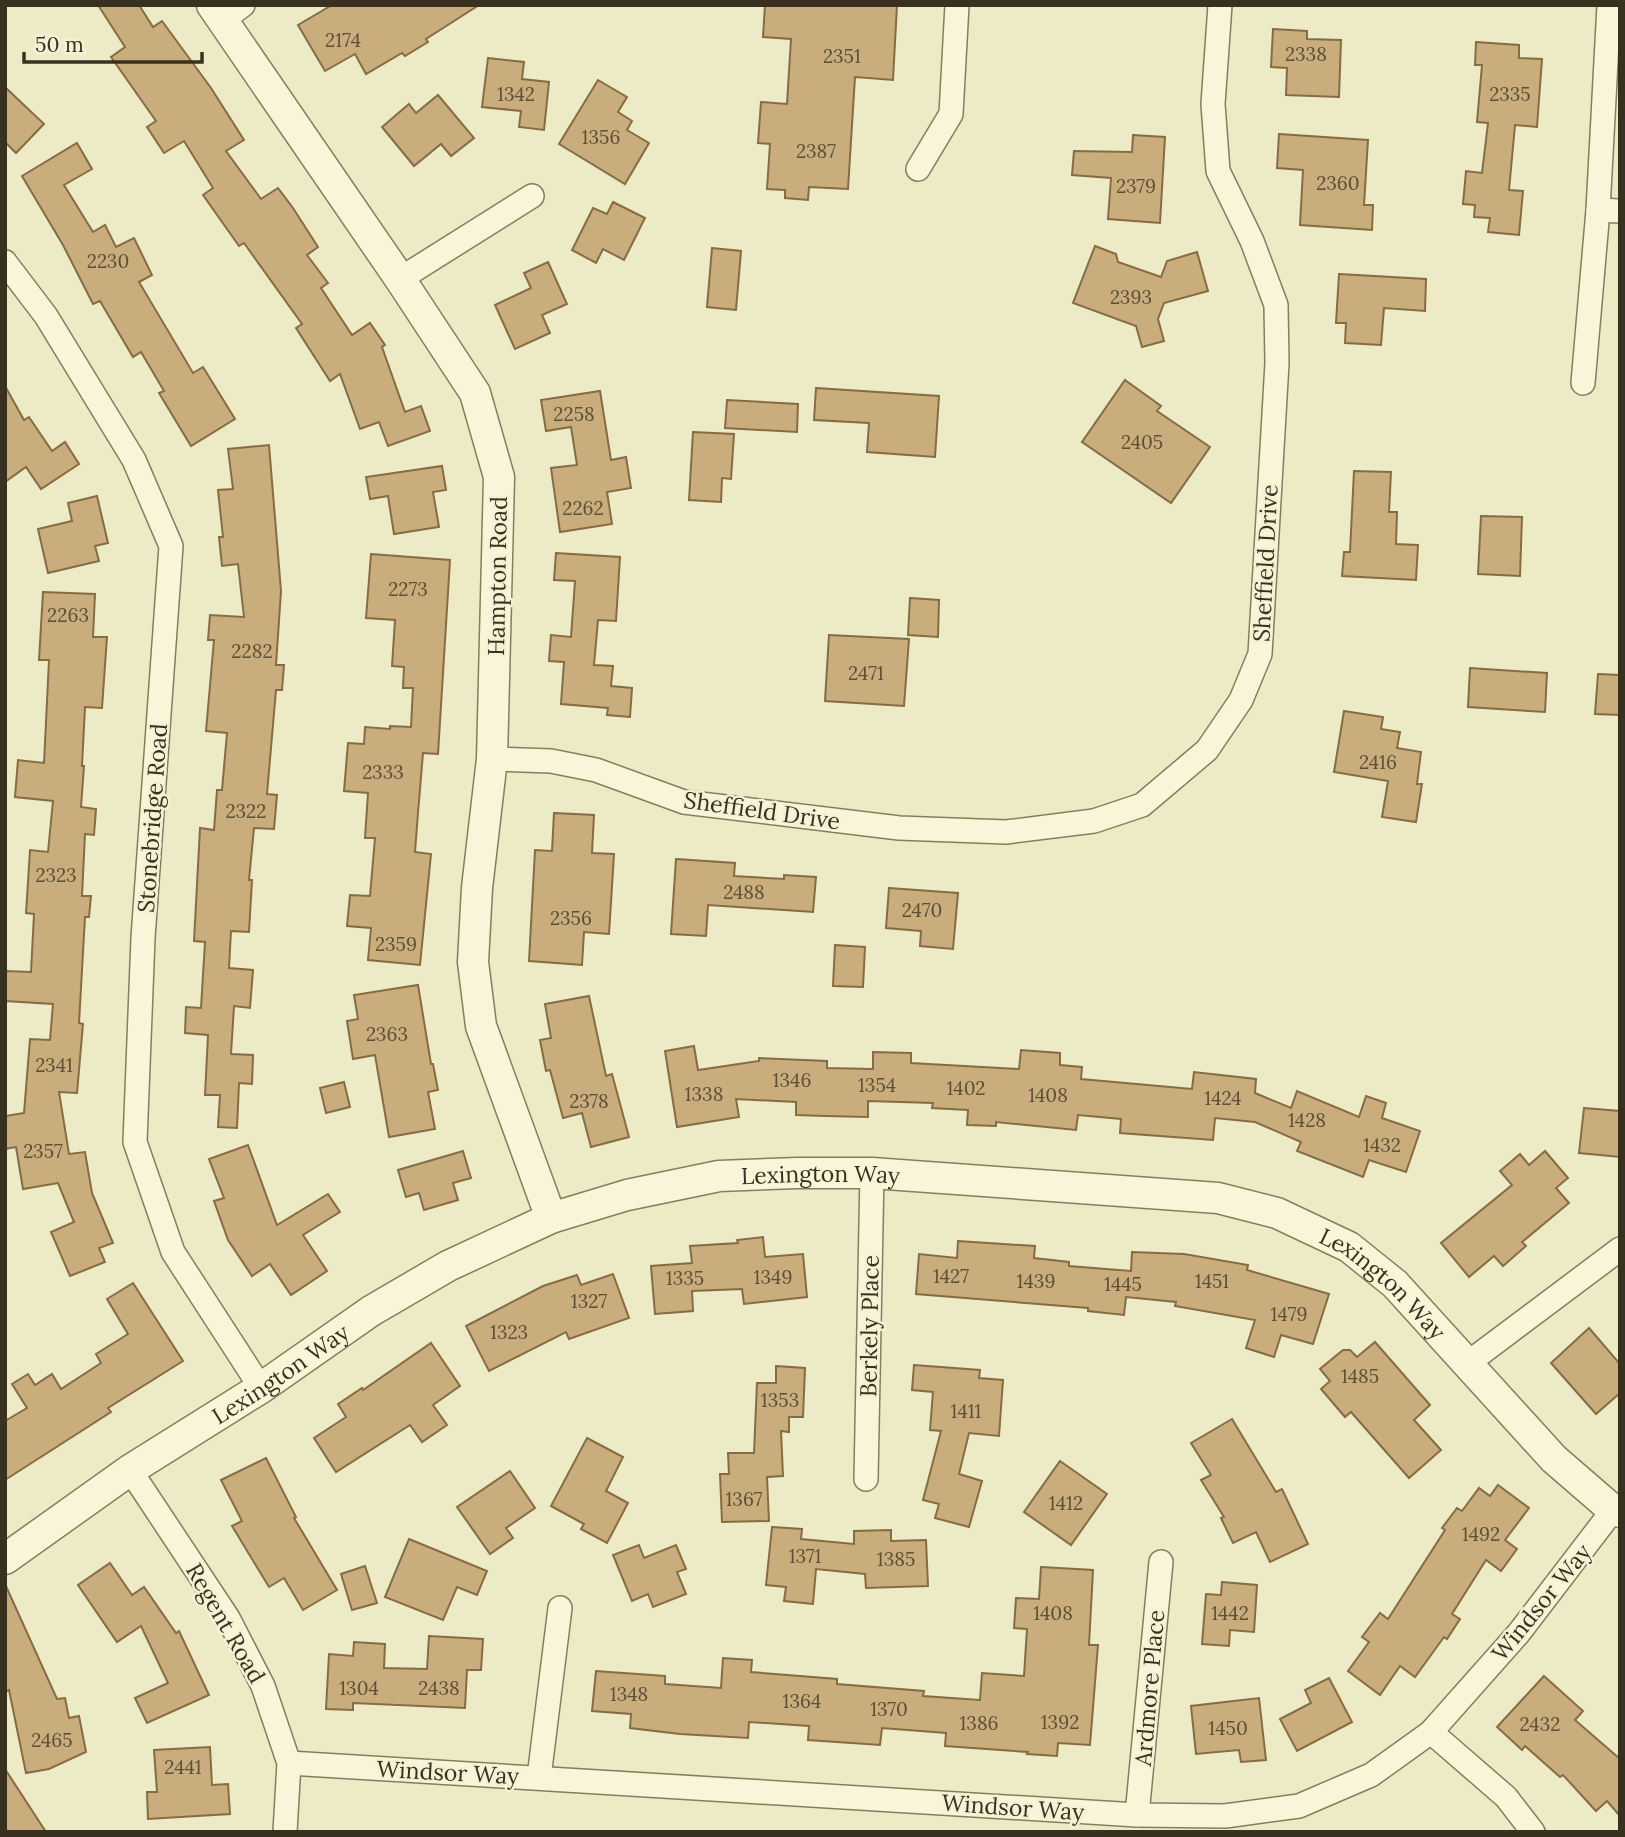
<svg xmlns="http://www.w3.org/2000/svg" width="1625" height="1837" font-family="Lora,serif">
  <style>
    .building { fill: #c9ad7d; stroke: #866c43; stroke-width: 2 }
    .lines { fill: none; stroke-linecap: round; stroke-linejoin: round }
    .minor-casing { stroke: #877d5c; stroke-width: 26 }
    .tertiary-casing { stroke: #877d5c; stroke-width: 33 }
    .minor { stroke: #f8f5d9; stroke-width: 23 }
    .tertiary { stroke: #f8f5d9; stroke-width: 30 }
    .labels { text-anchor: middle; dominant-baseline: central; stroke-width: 5; stroke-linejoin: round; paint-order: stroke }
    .number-label { font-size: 19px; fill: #5c5036 }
    .street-label { font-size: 23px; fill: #38311f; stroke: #f4f2d5 }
  </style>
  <rect width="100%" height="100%" fill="#edeac6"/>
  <!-- building -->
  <g class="building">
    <polygon points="98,5 139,5 153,27 162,21 211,88 244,140 226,151 261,199 278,188 293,208 318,247 307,255 328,283 321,288 352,335 370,323 385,345 382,347 405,412 421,406 430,431 388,446 379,422 360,429 340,374 330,381 296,328 302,324 244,243 239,246 203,195 213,188 184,141 164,153 147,127 156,121 111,57 125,47"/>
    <polygon points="332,5 479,5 426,39 428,42 405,56 402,53 366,74 355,54 325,71 298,25"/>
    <polygon points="765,5 897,5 893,80 855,77 848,189 809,187 808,200 785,198 785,190 767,189 770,144 758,143 761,102 787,104 791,39 763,37"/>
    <polygon points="1273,29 1307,31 1307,39 1341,40 1339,97 1286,95 1287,68 1271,67"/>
    <polygon points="1476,42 1519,45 1519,58 1542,59 1537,127 1515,125 1509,190 1523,191 1519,235 1488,232 1490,218 1474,217 1475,205 1463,204 1466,171 1482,173 1488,123 1477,122 1482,65 1475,65"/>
    <polygon points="488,58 524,62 522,79 549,82 544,130 519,127 521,111 482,107"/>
    <polygon points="598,80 627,97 618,112 632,121 627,130 649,143 625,184 559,144"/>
    <polygon points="5,87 44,124 16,153 5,142"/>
    <polygon points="438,95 474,138 451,156 441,144 414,166 382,127 409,104 416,113"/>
    <polygon points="1279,134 1368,140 1364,205 1373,205 1372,230 1300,225 1303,170 1277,168"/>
    <polygon points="1133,135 1165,137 1160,223 1108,219 1111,178 1072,175 1074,151 1132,152"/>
    <polygon points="77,143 92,169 64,185 93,232 105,225 116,247 134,238 152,275 139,282 193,373 203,367 235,419 191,446 159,393 164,391 141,352 133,357 100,301 93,304 63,245 22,176"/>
    <polygon points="613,202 645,218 624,260 603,249 596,263 572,250 593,208 607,214"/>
    <polygon points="1095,246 1116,254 1118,262 1161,277 1167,261 1197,252 1208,291 1164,303 1158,319 1164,341 1142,347 1136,326 1073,303"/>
    <polygon points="712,248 741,251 736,310 707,307"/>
    <polygon points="548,262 567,304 542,315 550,333 515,349 495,305 531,288 524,273"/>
    <polygon points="1339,274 1426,279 1425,311 1384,308 1381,345 1345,343 1346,323 1336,323"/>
    <polygon points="1125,380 1161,406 1157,411 1210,447 1171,503 1082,442"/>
    <polygon points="5,386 24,420 29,417 52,451 65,442 79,464 41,489 26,467 5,482"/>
    <polygon points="816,388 939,396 935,457 867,452 869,423 814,420"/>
    <polygon points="600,391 611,460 626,457 631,488 607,492 612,524 560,532 551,468 577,465 571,427 546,431 541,400"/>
    <polygon points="727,400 798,404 797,432 725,428"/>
    <polygon points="693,432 734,434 731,479 722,478 721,502 689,500"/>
    <polygon points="269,445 281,591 276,665 284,665 282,690 276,690 267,794 277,795 274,829 254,828 249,880 252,880 249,932 231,931 229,968 253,970 250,1008 234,1006 231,1054 253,1055 252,1084 239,1083 237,1128 218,1127 220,1095 205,1095 208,1035 185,1033 186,1007 201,1008 205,942 194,941 200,828 214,830 217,790 222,790 227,733 206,731 214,640 208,640 210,615 244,617 238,564 222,566 219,537 223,537 218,490 233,489 228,449"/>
    <polygon points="442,466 446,490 433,492 439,527 394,534 388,496 370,499 366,477"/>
    <polygon points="1354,471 1391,472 1389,512 1397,512 1396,544 1418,545 1416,580 1342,576 1344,552 1350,552"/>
    <polygon points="97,496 108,543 95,546 99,561 48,573 38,529 72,521 68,503"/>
    <polygon points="1481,516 1522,517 1520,576 1478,574"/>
    <polygon points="556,553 620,557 616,621 598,620 594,665 613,666 611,686 632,688 630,717 607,715 608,708 561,704 564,662 549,661 551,635 571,637 575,581 554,580"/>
    <polygon points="371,554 450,560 438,754 423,753 418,813 415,852 431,854 420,965 368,960 371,928 347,926 350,895 370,896 375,838 365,838 368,793 344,791 348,743 364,744 365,727 390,729 390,726 411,727 413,688 403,688 404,667 392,666 395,620 366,618"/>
    <polygon points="43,592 95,594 93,637 107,637 102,708 85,707 82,766 84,766 81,807 96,809 94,835 85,834 82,896 91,896 89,917 85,917 79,1023 83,1024 77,1093 59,1092 69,1154 85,1152 92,1193 113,1243 99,1248 105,1262 70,1276 51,1232 74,1222 58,1183 23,1189 16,1147 5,1149 5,1116 24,1113 30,1039 50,1040 53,1004 5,1001 6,971 31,972 34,914 26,913 30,850 48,852 53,801 15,797 18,760 44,763 49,660 39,660"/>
    <polygon points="910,598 939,600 938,637 908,635"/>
    <polygon points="829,635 909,639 904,706 825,701"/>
    <polygon points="1470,668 1547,673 1545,712 1468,707"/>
    <polygon points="1598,674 1620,675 1620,715 1595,714"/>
    <polygon points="1344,711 1383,717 1381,729 1400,732 1397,748 1421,752 1417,784 1422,784 1416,822 1382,817 1388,781 1334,772"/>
    <polygon points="554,813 594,815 592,853 614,854 609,934 584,932 582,965 529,961 535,850 552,851"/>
    <polygon points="676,859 735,863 734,876 784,879 784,875 816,877 813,912 708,905 706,936 671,934"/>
    <polygon points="889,888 958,893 953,949 920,946 921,931 886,928"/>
    <polygon points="835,945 865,947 863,987 833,986"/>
    <polygon points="418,985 431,1064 433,1064 438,1090 428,1092 435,1129 389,1137 375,1055 353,1059 347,1021 358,1019 354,995"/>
    <polygon points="589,996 606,1076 612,1074 629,1137 591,1147 582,1113 563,1118 550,1070 546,1071 540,1040 551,1038 545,1004"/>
    <polygon points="694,1046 698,1070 759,1061 759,1058 827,1061 827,1068 873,1069 873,1052 911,1053 911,1063 1019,1069 1021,1050 1060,1053 1060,1065 1082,1067 1081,1079 1192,1089 1194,1072 1256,1079 1255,1093 1291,1108 1297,1091 1359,1117 1366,1096 1386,1103 1382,1118 1420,1131 1406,1172 1369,1160 1363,1177 1297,1151 1301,1142 1255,1122 1215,1118 1213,1140 1120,1133 1121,1119 1078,1115 1076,1130 996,1122 996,1126 967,1125 968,1110 932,1108 933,1103 868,1101 868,1117 825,1116 796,1115 796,1102 736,1099 739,1117 677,1127 665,1051"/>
    <polygon points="344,1082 350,1107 326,1113 320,1088"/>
    <polygon points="1584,1108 1620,1111 1620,1157 1579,1153"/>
    <polygon points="248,1145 277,1225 328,1194 340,1212 303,1235 327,1271 291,1295 270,1264 252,1276 228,1240 214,1201 224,1198 209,1159"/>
    <polygon points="463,1151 471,1178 453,1183 458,1200 424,1210 419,1193 406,1197 398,1170"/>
    <polygon points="1545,1151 1568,1178 1556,1188 1569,1203 1522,1242 1526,1246 1503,1266 1494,1256 1469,1277 1441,1243 1512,1185 1500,1171 1520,1154 1529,1165"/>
    <polygon points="763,1237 765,1257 803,1254 807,1297 744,1304 742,1289 692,1291 693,1311 655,1314 651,1266 692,1263 690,1246 738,1243 737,1240"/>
    <polygon points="958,1241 1035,1246 1034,1258 1069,1262 1069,1266 1131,1271 1132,1252 1184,1254 1248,1265 1247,1270 1329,1294 1313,1344 1281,1335 1274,1357 1246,1348 1255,1320 1175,1306 1176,1302 1126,1297 1124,1315 1088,1311 1088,1308 916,1294 919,1254 957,1258"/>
    <polygon points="613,1274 629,1318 569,1339 566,1332 489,1371 466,1326 543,1286 577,1275 581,1285"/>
    <polygon points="133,1283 183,1361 108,1408 111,1412 5,1480 5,1421 27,1408 12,1384 28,1374 35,1385 52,1374 61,1389 101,1363 96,1354 128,1334 107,1299"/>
    <polygon points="1589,1328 1620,1364 1620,1393 1596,1414 1551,1363"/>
    <polygon points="1375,1342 1430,1405 1414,1420 1441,1450 1409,1478 1351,1412 1345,1417 1321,1389 1330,1381 1320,1369 1343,1350 1350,1350 1357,1357"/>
    <polygon points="431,1343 460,1386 433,1405 447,1425 422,1442 410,1425 336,1472 314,1438 346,1417 338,1404 362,1388 363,1390"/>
    <polygon points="914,1365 980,1370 979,1378 1003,1380 999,1436 969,1433 959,1474 982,1481 969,1527 935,1518 939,1504 923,1500 941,1431 930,1430 933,1392 912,1390"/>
    <polygon points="776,1366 805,1368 803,1417 789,1417 789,1432 781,1431 783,1476 767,1477 769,1521 722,1522 720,1474 729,1474 728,1453 754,1453 757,1383 776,1383"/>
    <polygon points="1232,1419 1276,1492 1282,1489 1308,1544 1270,1562 1256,1532 1233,1543 1221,1518 1224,1517 1201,1480 1211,1475 1191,1443"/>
    <polygon points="587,1438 623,1457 606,1491 628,1503 607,1543 581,1529 584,1524 551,1506"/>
    <polygon points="266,1458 296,1517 294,1518 337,1590 303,1610 284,1578 269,1587 232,1526 242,1521 221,1480"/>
    <polygon points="1060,1461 1107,1494 1071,1545 1024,1512"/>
    <polygon points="510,1471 535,1508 506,1528 513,1538 490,1554 457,1507"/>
    <polygon points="1498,1485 1529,1508 1505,1540 1517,1549 1501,1571 1486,1560 1452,1614 1460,1619 1447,1639 1444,1637 1415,1677 1400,1666 1380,1695 1348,1671 1369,1642 1362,1637 1380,1613 1388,1619 1445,1530 1442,1528 1457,1508 1462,1511 1479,1488 1490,1496"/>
    <polygon points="772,1527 802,1529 801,1539 854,1544 854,1531 891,1530 891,1541 926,1540 928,1586 866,1588 865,1574 816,1569 813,1604 784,1601 786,1587 766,1585"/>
    <polygon points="409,1539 487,1571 477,1595 457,1587 443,1620 385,1597"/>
    <polygon points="639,1545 644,1558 676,1545 686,1569 677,1572 686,1594 653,1607 648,1594 632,1601 613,1555"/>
    <polygon points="110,1563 132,1595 144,1587 176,1633 179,1631 209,1695 147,1723 135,1698 168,1683 141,1626 117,1642 78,1585"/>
    <polygon points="365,1566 377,1603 352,1610 341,1574"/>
    <polygon points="1041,1567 1093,1570 1089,1645 1098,1645 1090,1745 1058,1743 1057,1756 1027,1754 1028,1752 945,1746 946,1733 882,1728 880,1745 808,1740 809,1726 749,1722 748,1738 680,1734 630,1728 631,1714 592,1711 596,1671 665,1676 665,1684 721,1688 723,1658 752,1660 751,1672 837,1679 837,1684 924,1691 923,1696 980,1700 982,1673 1024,1676 1027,1629 1014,1628 1016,1598 1039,1599"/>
    <polygon points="1222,1582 1257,1585 1254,1632 1230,1630 1229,1646 1202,1644 1206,1594 1221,1595"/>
    <polygon points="5,1584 57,1699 65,1698 69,1718 79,1716 86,1752 49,1769 26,1773 9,1690 5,1692"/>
    <polygon points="429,1636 483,1639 481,1670 467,1670 465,1708 353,1703 353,1710 326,1709 329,1654 353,1656 354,1642 385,1644 384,1668 427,1669"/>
    <polygon points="1544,1676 1583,1711 1575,1720 1620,1759 1620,1816 1607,1801 1596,1811 1563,1775 1560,1777 1525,1746 1522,1750 1497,1727"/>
    <polygon points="1329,1678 1352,1722 1297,1751 1280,1719 1311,1703 1305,1690"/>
    <polygon points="1259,1698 1266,1760 1241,1762 1239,1750 1196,1754 1191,1706"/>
    <polygon points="210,1747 212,1785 228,1784 230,1814 148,1819 147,1792 157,1792 154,1750"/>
    <polygon points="5,1769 46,1832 5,1832"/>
  </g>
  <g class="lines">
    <defs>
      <g id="minor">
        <polyline points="222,21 243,5"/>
        <polyline points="918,169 951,114 957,5"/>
        <polyline points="1598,210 1620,211"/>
        <polyline points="5,262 46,316 134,460 171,546 143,938 135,1142 173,1252 261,1388"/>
        <polyline points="400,279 532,196"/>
        <polyline points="1583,383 1598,210 1609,5"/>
        <polyline points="492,759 551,761 596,770 684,802 899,828 1006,832 1094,821 1142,805 1207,750 1241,700 1260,654 1277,363 1276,305 1252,241 1218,171 1213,104 1220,5"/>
        <polyline points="1468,1363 1620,1249"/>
        <polyline points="130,1470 228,1618 263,1686 289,1763 285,1832"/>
        <polyline points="866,1479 872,1173"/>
        <polyline points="1431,1732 1506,1797 1533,1832"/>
        <polyline points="289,1763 1137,1815 1225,1816 1299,1806 1371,1775 1431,1732 1518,1634 1613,1510"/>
        <polyline points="539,1777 560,1608"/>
        <polyline points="1137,1815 1161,1562"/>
      </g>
      <g id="tertiary">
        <polyline points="212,5 400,279 475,393 499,477 492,759 477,888 473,962 481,1026 551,1218"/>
        <path id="s1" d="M5,1559L130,1470L261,1388L371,1311L448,1266L551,1218L627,1195L719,1176L797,1173H872L1218,1198L1277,1213L1349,1247L1395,1284L1554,1459L1613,1510L1620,1512"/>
      </g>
    </defs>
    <!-- minor casing -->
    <use href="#minor" class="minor-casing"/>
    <!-- tertiary casing -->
    <use href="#tertiary" class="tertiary-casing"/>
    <!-- minor -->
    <use href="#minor" class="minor"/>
    <!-- tertiary -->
    <use href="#tertiary" class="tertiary"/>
  </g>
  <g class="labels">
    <!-- number labels -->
    <g class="number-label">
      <text x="343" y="40">2174</text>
      <text x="1306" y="54">2338</text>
      <text x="842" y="56">2351</text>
      <text x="516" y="94">1342</text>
      <text x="1510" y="94">2335</text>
      <text x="601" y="137">1356</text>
      <text x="816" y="151">2387</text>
      <text x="1338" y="183">2360</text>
      <text x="1136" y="186">2379</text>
      <text x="108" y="261">2230</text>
      <text x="1131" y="297">2393</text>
      <text x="574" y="414">2258</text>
      <text x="1142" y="442">2405</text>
      <text x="583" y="508">2262</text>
      <text x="408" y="589">2273</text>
      <text x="68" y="615">2263</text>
      <text x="252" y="651">2282</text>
      <text x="866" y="673">2471</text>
      <text x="1378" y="762">2416</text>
      <text x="383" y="772">2333</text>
      <text x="246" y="811">2322</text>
      <text x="56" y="875">2323</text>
      <text x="744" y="892">2488</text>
      <text x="922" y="910">2470</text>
      <text x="571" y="918">2356</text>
      <text x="396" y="944">2359</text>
      <text x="387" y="1034">2363</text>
      <text x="54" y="1065">2341</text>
      <text x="792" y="1080">1346</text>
      <text x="877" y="1085">1354</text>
      <text x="966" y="1088">1402</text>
      <text x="704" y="1094">1338</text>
      <text x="1048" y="1095">1408</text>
      <text x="1223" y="1098">1424</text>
      <text x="589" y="1101">2378</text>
      <text x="1307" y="1120">1428</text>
      <text x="1382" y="1145">1432</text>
      <text x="43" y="1151">2357</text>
      <text x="951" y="1276">1427</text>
      <text x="773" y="1277">1349</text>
      <text x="685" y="1278">1335</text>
      <text x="1036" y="1281">1439</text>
      <text x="1212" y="1281">1451</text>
      <text x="1123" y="1284">1445</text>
      <text x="589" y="1301">1327</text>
      <text x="1289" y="1314">1479</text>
      <text x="509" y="1332">1323</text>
      <text x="1360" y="1376">1485</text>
      <text x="780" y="1400">1353</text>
      <text x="966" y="1411">1411</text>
      <text x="744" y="1499">1367</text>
      <text x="1066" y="1503">1412</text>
      <text x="1481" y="1534">1492</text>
      <text x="805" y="1556">1371</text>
      <text x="896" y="1559">1385</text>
      <text x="1053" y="1613">1408</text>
      <text x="1230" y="1613">1442</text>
      <text x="359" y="1688">1304</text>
      <text x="439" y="1688">2438</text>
      <text x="629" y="1694">1348</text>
      <text x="802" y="1701">1364</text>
      <text x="889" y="1709">1370</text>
      <text x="1060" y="1722">1392</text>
      <text x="979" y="1723">1386</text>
      <text x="1540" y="1724">2432</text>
      <text x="1228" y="1728">1450</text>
      <text x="52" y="1740">2465</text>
      <text x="183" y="1767">2441</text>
    </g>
    <!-- street labels -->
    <g class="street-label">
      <text transform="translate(1265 563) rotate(-87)">Sheffield Drive</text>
      <text transform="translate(497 576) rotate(-89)">Hampton Road</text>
      <text transform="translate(762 810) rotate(8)">Sheffield Drive</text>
      <text transform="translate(152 818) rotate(-86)">Stonebridge Road</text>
      <text stroke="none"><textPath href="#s1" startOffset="920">Lexington Way</textPath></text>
      <text stroke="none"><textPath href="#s1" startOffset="1508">Lexington Way</textPath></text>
      <text transform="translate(869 1326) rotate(-89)">Berkely Place</text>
      <text stroke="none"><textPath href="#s1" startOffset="332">Lexington Way</textPath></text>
      <text transform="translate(1541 1602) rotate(-51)">Windsor Way</text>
      <text transform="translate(226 1623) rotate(60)">Regent Road</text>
      <text transform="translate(1149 1688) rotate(-85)">Ardmore Place</text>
      <text transform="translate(448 1772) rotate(3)">Windsor Way</text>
      <text transform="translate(1013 1807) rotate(4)">Windsor Way</text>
    </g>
  </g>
  <!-- border -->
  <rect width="1625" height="1837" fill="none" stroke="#38311f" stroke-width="14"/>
  <!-- scale -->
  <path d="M24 52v10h178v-10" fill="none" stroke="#38311f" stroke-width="3.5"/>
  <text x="35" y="52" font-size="21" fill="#38311f" stroke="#f4f2d5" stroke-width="5" paint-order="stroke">50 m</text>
</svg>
